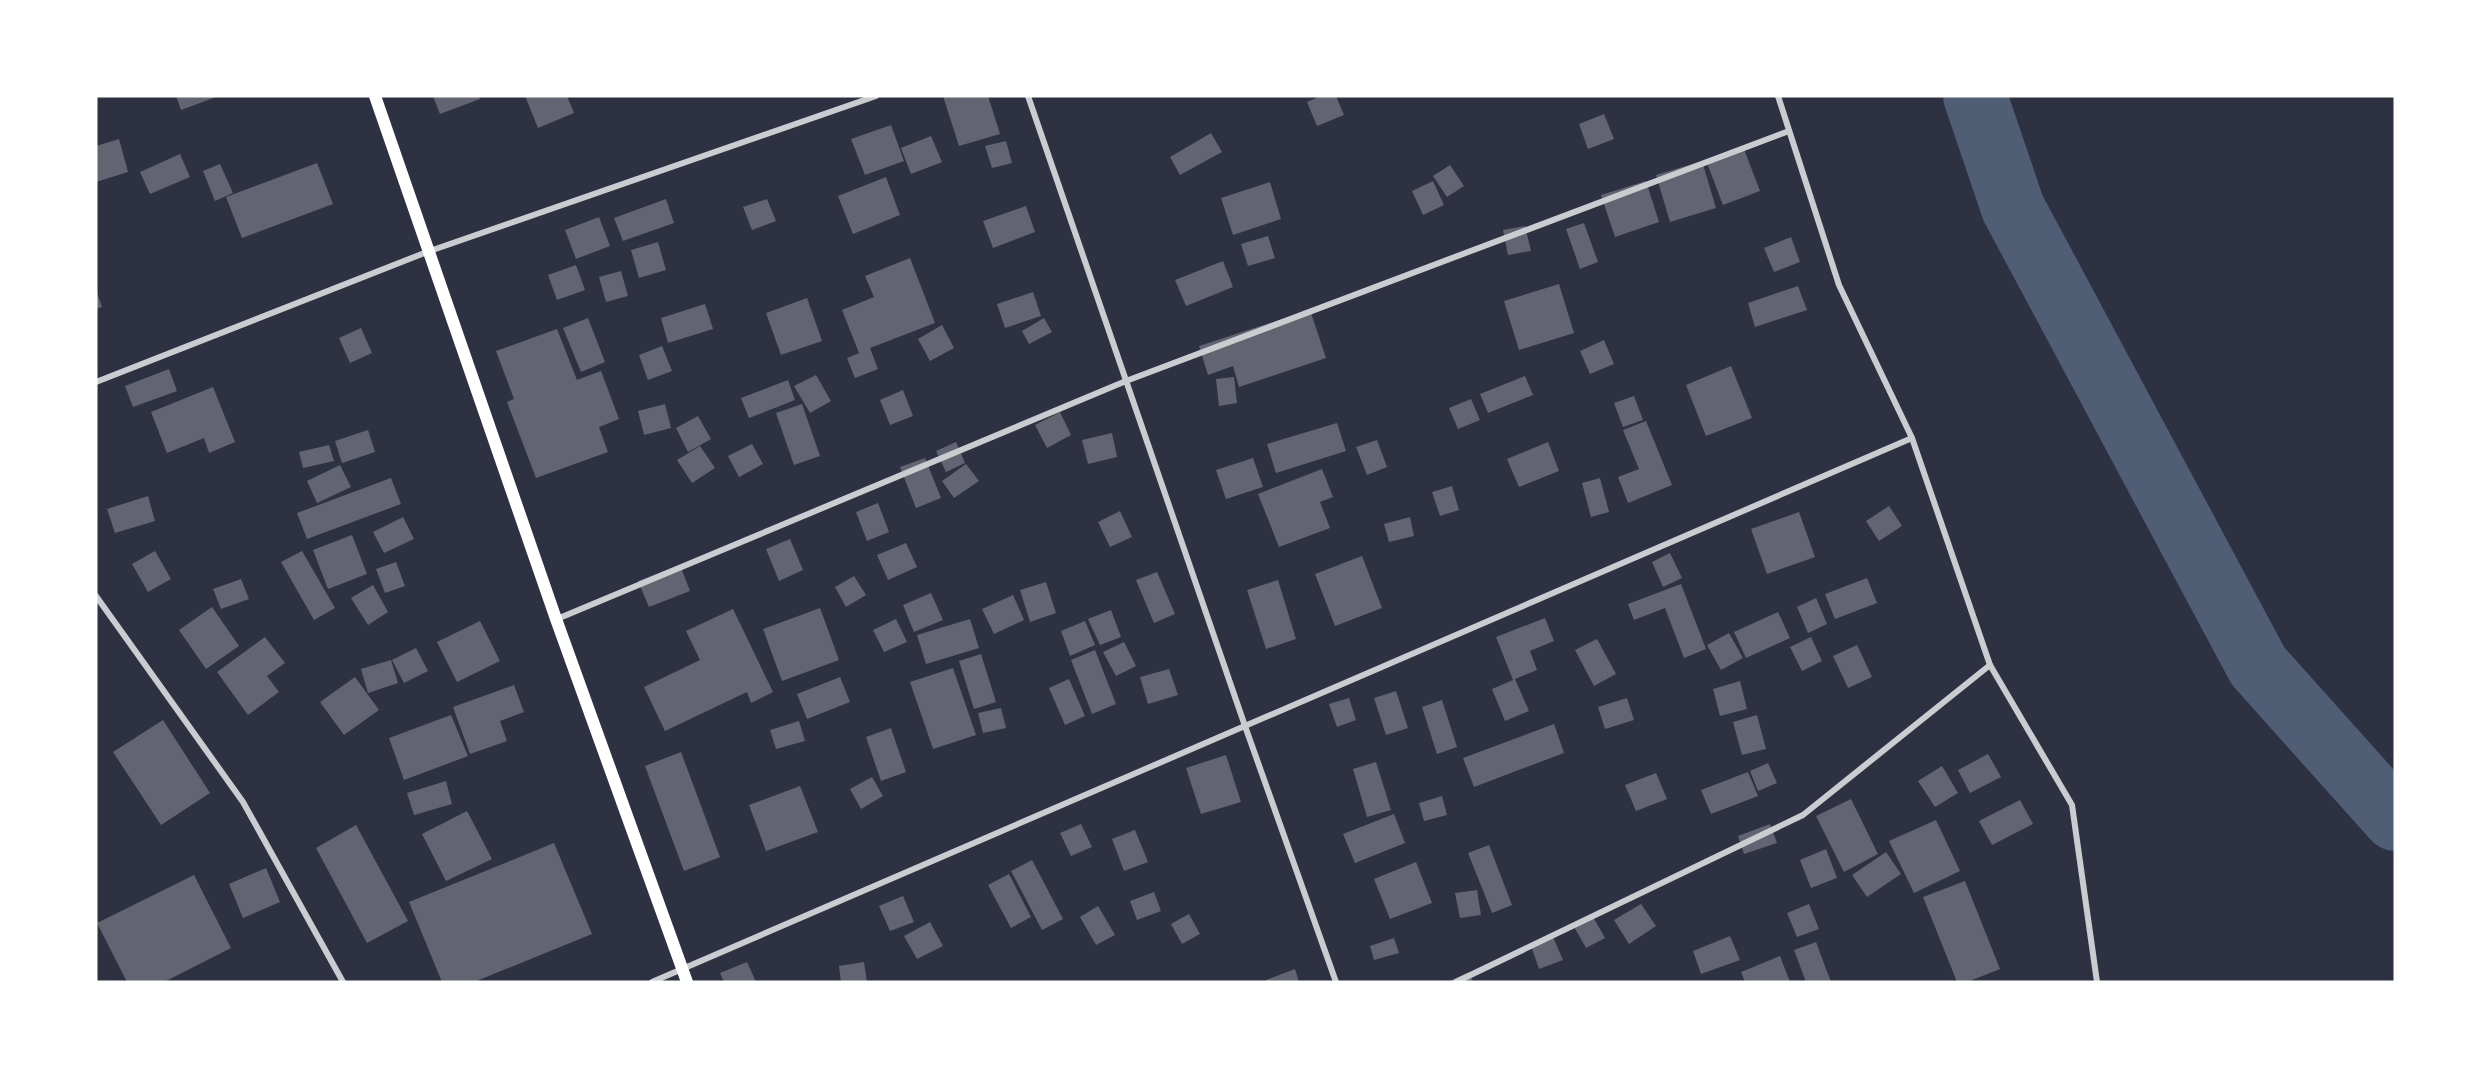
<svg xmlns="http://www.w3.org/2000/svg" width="2491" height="1078" font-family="Cabin,sans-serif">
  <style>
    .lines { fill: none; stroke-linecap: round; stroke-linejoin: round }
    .river { stroke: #4f5d75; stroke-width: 64 }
    .building { fill: #626471 }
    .minor { stroke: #caccd0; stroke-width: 6 }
    .secondary { stroke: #fff; stroke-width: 12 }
  </style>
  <rect width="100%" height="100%" fill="#2d3142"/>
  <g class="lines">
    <!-- river -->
    <polyline class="river" points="1975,96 2013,208 2258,666 2395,819"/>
  </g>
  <!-- building -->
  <g class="building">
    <polygon points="176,96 219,96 181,110"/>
    <polygon points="433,96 479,96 480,99 440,114"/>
    <polygon points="525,96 567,96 574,113 538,128"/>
    <polygon points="943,96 988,96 1000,134 959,146"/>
    <polygon points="1321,96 1336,96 1344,115 1317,126 1307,102"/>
    <polygon points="1604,114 1614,139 1588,149 1579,124"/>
    <polygon points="891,125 904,161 865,175 851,139"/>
    <polygon points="1211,133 1222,152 1180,175 1170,157"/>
    <polygon points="931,136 942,162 911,174 901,148"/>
    <polygon points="119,139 128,172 96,182 96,146"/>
    <polygon points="1006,141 1012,163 992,168 985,146"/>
    <polygon points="1744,149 1760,191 1723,205 1707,163"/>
    <polygon points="180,154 190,177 150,194 140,172"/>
    <polygon points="1702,161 1716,208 1670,222 1656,175"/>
    <polygon points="317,163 333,204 242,238 226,197"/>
    <polygon points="220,164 233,193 215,201 203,171"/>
    <polygon points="1450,165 1464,186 1447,197 1433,176"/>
    <polygon points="886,177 900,215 853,234 838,196"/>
    <polygon points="1433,181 1444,205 1423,215 1412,191"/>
    <polygon points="1646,181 1659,222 1615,237 1601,195"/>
    <polygon points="1270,182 1281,219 1233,235 1221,198"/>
    <polygon points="666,199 674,223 623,241 614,218"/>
    <polygon points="767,199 776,221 752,230 743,207"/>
    <polygon points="1026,206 1035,232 993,248 983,221"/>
    <polygon points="599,217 610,246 576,259 565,230"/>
    <polygon points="1584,223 1598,262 1580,269 1566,229"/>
    <polygon points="1525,226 1531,251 1508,255 1503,230"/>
    <polygon points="1268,236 1275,258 1248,266 1241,244"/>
    <polygon points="1791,237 1800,262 1774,272 1764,248"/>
    <polygon points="658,242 666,270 639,278 631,250"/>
    <polygon points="910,258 935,323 870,348 878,369 855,378 847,358 859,353 842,310 874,297 865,276"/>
    <polygon points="1223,261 1233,287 1186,306 1175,280"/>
    <polygon points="576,265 585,290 557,300 548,275"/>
    <polygon points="621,271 628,296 606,302 599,277"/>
    <polygon points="1559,284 1574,333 1519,350 1504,301"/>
    <polygon points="1798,286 1807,310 1755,327 1748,303"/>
    <polygon points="96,290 102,307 96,309"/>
    <polygon points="1033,292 1041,316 1005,328 997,304"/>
    <polygon points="807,298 822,341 781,355 766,313"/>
    <polygon points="705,304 713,329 668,343 661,318"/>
    <polygon points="1310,310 1326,358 1239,387 1233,366 1208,375 1199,346"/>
    <polygon points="588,318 605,362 581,372 563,328"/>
    <polygon points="1044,318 1052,332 1029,344 1022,331"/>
    <polygon points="942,325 954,348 930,361 918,339"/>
    <polygon points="361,328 372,353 350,363 339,338"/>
    <polygon points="557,329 577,380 601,371 619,419 599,427 608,452 536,478 507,402 514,399 496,351"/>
    <polygon points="1604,340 1614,364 1590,374 1580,351"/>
    <polygon points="662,346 672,371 648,380 639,355"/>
    <polygon points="1731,366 1752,418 1706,436 1686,385"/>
    <polygon points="169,369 177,391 133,407 125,386"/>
    <polygon points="816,375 831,401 810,413 794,386"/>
    <polygon points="1525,376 1533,395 1488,413 1480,394"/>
    <polygon points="1234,377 1237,403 1219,406 1216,379"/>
    <polygon points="788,380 795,400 749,418 741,398"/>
    <polygon points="213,387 235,442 209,453 204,438 167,453 151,412"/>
    <polygon points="903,390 913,416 890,425 880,400"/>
    <polygon points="1634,396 1643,420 1623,427 1614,403"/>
    <polygon points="1471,399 1480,420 1458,429 1449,408"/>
    <polygon points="665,404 671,428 644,435 638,411"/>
    <polygon points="802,404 820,456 794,465 776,413"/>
    <polygon points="1060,412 1071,435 1047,448 1035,425"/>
    <polygon points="698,416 711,439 688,452 676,428"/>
    <polygon points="1646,421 1672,485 1628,503 1618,477 1639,469 1623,430"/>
    <polygon points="1337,423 1346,451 1276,473 1267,444"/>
    <polygon points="368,430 375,452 342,463 335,441"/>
    <polygon points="1112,433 1117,457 1088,464 1082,440"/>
    <polygon points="1377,440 1387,467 1367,475 1356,447"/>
    <polygon points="956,442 965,463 946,472 936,451"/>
    <polygon points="1548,442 1559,471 1519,487 1507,459"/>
    <polygon points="752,444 763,464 739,477 728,456"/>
    <polygon points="329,445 334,461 303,468 299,452"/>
    <polygon points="700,446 715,468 692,483 677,460"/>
    <polygon points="925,458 941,498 916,508 900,467"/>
    <polygon points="1253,458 1263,487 1226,499 1216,470"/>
    <polygon points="966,464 979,481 954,498 942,481"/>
    <polygon points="340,465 351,487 317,503 307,481"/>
    <polygon points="1322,469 1333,497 1320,502 1330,528 1279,547 1258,494"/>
    <polygon points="391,478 401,504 307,539 297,513"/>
    <polygon points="1600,478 1609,512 1591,517 1582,483"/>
    <polygon points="1452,486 1459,510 1440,516 1432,492"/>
    <polygon points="148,496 155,521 115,533 107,509"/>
    <polygon points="878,503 889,532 867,541 856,512"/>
    <polygon points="1889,506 1902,526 1879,541 1866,521"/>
    <polygon points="1120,511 1132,537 1110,547 1098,522"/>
    <polygon points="1799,512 1815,557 1767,574 1751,529"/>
    <polygon points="403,517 414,539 384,553 373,532"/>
    <polygon points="1410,517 1414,536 1389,542 1384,524"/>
    <polygon points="352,535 367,574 328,589 313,550"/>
    <polygon points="790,539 803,570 779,581 766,549"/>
    <polygon points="906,543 917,567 888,580 877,555"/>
    <polygon points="155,551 171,579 148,592 132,564"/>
    <polygon points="302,551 335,608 314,620 281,562"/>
    <polygon points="1670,553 1682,578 1663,587 1652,562"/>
    <polygon points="1362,556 1382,608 1335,626 1315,574"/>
    <polygon points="396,562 405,586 385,593 376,569"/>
    <polygon points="680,565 690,591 649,607 638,581"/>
    <polygon points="1157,572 1175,614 1154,623 1136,580"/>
    <polygon points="854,576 866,595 846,607 835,587"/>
    <polygon points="1867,578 1877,603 1835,619 1825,594"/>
    <polygon points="241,579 249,599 221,609 213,589"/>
    <polygon points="1278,580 1296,639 1266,649 1247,590"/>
    <polygon points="1046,582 1056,613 1030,622 1020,590"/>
    <polygon points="1681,584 1706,649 1684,658 1665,608 1634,620 1628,604"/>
    <polygon points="373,585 388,612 368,625 351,598"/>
    <polygon points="931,593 943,620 914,632 903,605"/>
    <polygon points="1013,595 1024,620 994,634 982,609"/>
    <polygon points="1816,598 1827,624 1808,633 1797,607"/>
    <polygon points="212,607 239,646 206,669 179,630"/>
    <polygon points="820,608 839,660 782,681 763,629"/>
    <polygon points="733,609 773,692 751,703 747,692 665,731 644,687 700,660 686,631"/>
    <polygon points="1111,610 1121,637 1100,645 1088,619"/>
    <polygon points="1778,612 1790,638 1746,658 1734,632"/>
    <polygon points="1545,618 1554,641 1530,651 1537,670 1515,679 1529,711 1505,721 1492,689 1513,680 1496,637"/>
    <polygon points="896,619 907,642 884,652 873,630"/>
    <polygon points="970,619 979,648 926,664 917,635"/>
    <polygon points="480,621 500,661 457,682 437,642"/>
    <polygon points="1085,621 1095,645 1070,656 1061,631"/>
    <polygon points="1729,633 1743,658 1721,670 1707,645"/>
    <polygon points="265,637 285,663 267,676 279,692 248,715 217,672"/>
    <polygon points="1811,637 1822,661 1802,671 1790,647"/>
    <polygon points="1597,639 1616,674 1594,686 1575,650"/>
    <polygon points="1124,642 1136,666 1116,676 1103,652"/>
    <polygon points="1857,645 1872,677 1848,688 1833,656"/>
    <polygon points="416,648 428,671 404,683 392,660"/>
    <polygon points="1095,650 1116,704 1092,714 1071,660"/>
    <polygon points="981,654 996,702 974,709 959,661"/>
    <polygon points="391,660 398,683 368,693 361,669"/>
    <polygon points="953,668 976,735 933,749 910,682"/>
    <polygon points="1169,669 1178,695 1148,704 1140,677"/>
    <polygon points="355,677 379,710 344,735 320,702"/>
    <polygon points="840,677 850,702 807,719 797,694"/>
    <polygon points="1069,679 1085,716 1065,725 1049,688"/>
    <polygon points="1740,681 1747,709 1720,716 1713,689"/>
    <polygon points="514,685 524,712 500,721 507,741 470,754 453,707"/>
    <polygon points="1396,691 1408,728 1386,735 1374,698"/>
    <polygon points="1349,698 1356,720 1337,727 1329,704"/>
    <polygon points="1627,698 1634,720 1605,729 1598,707"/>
    <polygon points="1442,700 1457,747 1437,754 1422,707"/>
    <polygon points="1001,708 1006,728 983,733 978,713"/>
    <polygon points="451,715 468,756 404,780 389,738"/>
    <polygon points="1757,715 1766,749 1742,755 1733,722"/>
    <polygon points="163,720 210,793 161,825 113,752"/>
    <polygon points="799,721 805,741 776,749 770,730"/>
    <polygon points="1554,724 1564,753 1474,787 1463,758"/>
    <polygon points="891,728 906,772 881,781 866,737"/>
    <polygon points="681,752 720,857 684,871 645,766"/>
    <polygon points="1988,754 2001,777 1970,793 1958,770"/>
    <polygon points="1226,755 1241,802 1201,814 1186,768"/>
    <polygon points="1376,762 1391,810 1367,817 1353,769"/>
    <polygon points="1768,763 1777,783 1758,791 1750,771"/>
    <polygon points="1942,766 1958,793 1935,807 1918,781"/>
    <polygon points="1748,772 1758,796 1711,814 1701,790"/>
    <polygon points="1656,773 1667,799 1636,811 1625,785"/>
    <polygon points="872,777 883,796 861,809 850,789"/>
    <polygon points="446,781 452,804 414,815 407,793"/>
    <polygon points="800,786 818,832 766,851 749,805"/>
    <polygon points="1442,796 1447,815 1424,821 1419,803"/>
    <polygon points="1851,799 1878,854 1844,872 1816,816"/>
    <polygon points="2020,800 2033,824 1992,845 1979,821"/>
    <polygon points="467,811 492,859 446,881 422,834"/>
    <polygon points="1394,814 1405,843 1355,863 1343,834"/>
    <polygon points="1936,820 1960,871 1914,893 1889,841"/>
    <polygon points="1081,824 1092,847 1071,856 1060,833"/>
    <polygon points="1770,824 1777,843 1744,854 1738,836"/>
    <polygon points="356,825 408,921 367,943 316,848"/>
    <polygon points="1135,830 1148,862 1124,871 1112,839"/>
    <polygon points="554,843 592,934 474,982 442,982 409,902"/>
    <polygon points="1489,845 1512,905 1492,913 1468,853"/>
    <polygon points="1826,849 1837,878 1811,888 1800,860"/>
    <polygon points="1886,852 1901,874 1867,897 1852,875"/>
    <polygon points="1032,860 1063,919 1042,930 1011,871"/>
    <polygon points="1416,862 1432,903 1390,919 1374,879"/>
    <polygon points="266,868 280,902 243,918 229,884"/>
    <polygon points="1009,874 1031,917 1011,928 988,885"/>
    <polygon points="194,875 231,948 164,982 127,982 97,923"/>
    <polygon points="1965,881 2000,969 1967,982 1957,982 1923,897"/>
    <polygon points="1477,890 1481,915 1460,918 1455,893"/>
    <polygon points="1154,892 1161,911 1137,920 1130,901"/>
    <polygon points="903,896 914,922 890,931 879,906"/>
    <polygon points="1641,904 1656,926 1629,944 1614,920"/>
    <polygon points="1809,904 1819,929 1797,937 1787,913"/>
    <polygon points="1098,906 1115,935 1096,945 1080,917"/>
    <polygon points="1189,914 1200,934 1182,944 1171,924"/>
    <polygon points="1592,915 1605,938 1586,948 1573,925"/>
    <polygon points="930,922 943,946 917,959 904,936"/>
    <polygon points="1730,936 1740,960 1701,974 1693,951"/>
    <polygon points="1553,937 1563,960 1539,969 1531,946"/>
    <polygon points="1394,938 1399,953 1374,960 1370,946"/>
    <polygon points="1816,942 1831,982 1806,982 1794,950"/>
    <polygon points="1780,956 1790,982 1745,982 1741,972"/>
    <polygon points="747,962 756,982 724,982 720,973"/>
    <polygon points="864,962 867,982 841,982 839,966"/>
    <polygon points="1295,969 1299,982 1266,982 1266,980"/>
    <polygon points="1469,972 1473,982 1447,982"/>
  </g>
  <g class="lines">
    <!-- minor -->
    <g class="minor">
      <polyline points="1028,96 1245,726 1336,982"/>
      <polyline points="1778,96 1839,285 1912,438 1990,665 2072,805 2097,982"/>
      <polyline points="96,382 427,252 876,96"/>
      <polyline points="96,596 243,802 343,982"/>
      <polyline points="557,619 1126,381 1789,131"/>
      <polyline points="652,982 1912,438"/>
      <polyline points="1456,982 1803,815 1990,665"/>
    </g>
    <!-- secondary -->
    <polyline class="secondary" points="375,96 556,619 687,982"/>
  </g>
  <!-- border -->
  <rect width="2491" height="1078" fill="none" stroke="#ffffff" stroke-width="195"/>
</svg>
